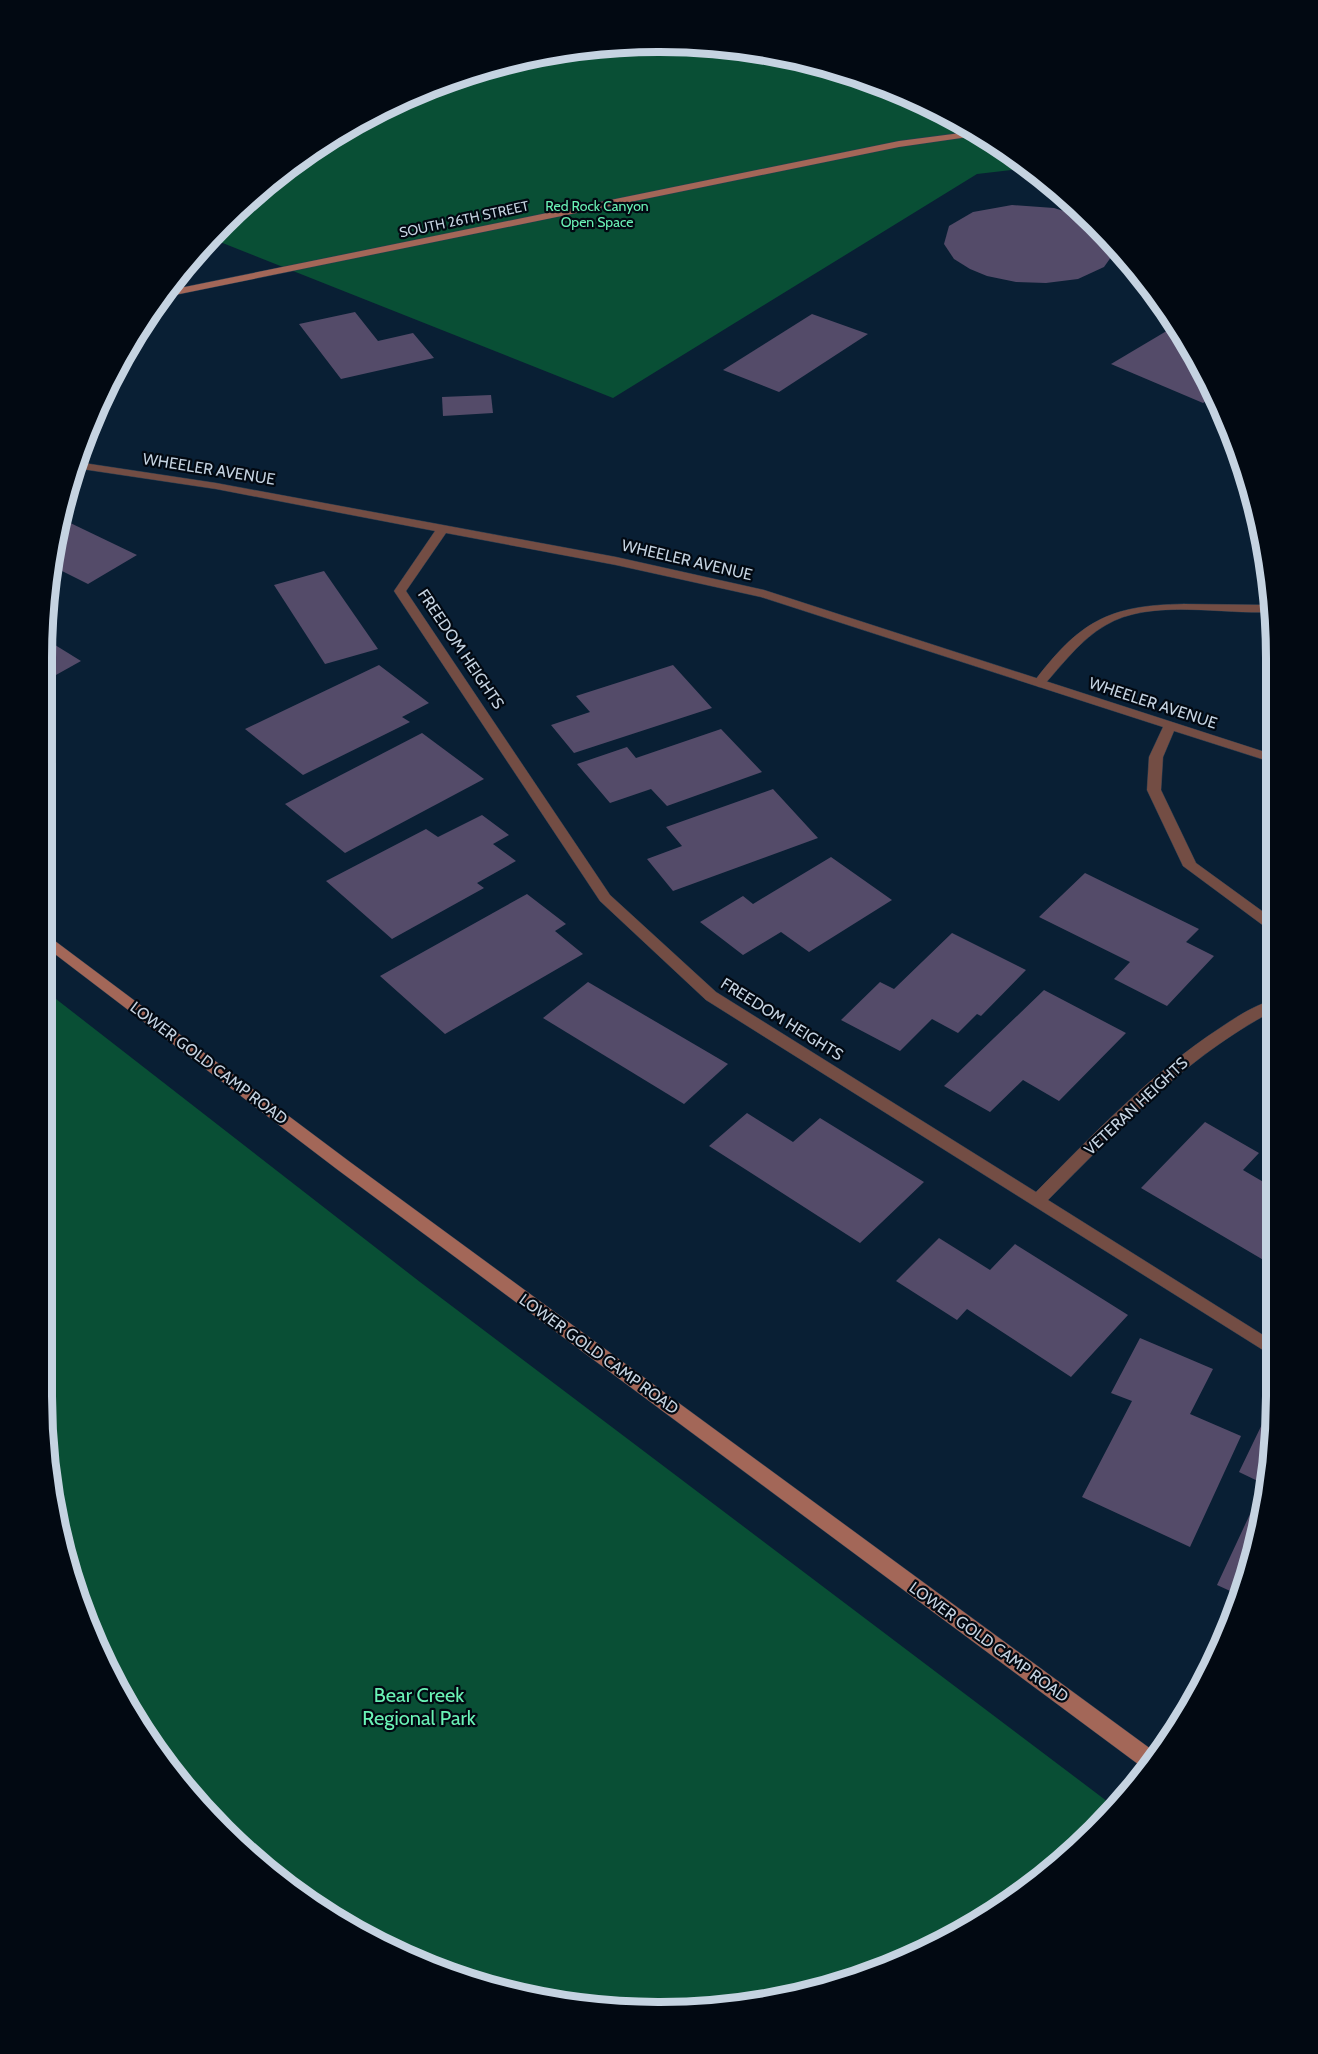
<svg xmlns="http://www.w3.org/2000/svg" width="1318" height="2054" font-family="Cabin,sans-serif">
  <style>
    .green { fill: #094f35 }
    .building { fill: #544b69 }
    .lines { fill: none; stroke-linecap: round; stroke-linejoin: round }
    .lane-casing { stroke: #273c50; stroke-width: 1 }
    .street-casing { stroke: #273c50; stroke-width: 1 }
    .secondary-casing { stroke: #273c50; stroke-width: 1 }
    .lane { fill: #734d44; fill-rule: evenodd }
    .street { fill: #734d44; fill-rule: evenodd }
    .secondary { fill: #a36758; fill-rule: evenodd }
    .labels { text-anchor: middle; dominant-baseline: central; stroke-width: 4.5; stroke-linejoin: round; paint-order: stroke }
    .far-park-label { font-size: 14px; fill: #6af3b6; stroke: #020912 }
    .far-street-label { font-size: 14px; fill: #c5d3e1; stroke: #020912 }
    .street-label { font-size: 16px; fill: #c5d3e1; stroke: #020912 }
    .near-park-label { font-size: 20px; fill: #6af3b6; stroke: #020912 }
    .rim { fill: none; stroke: #c5d3e1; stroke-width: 8 }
  </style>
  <rect width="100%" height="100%" fill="#091f34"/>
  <!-- green -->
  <g class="green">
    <polygon points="618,43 739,47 857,75 967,124 1028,168 977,174 613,398 210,238 283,170 386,106 499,63"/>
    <polygon points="47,992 420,1282 1116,1808 1001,1908 895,1965 819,1991 659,2012 539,2000 460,1979 351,1930 283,1884 222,1831 146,1738 75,1593 47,1476"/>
  </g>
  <!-- building -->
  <g class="building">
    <polygon points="1012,205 1054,208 1080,216 1089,220 1112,244 1114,253 1104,267 1078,279 1046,283 1016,282 987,276 970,269 954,259 944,244 949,226 973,212"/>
    <polygon points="355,312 378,341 413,333 434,358 341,379 299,324"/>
    <polygon points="812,314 868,334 779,392 723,370"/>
    <polygon points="1175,326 1216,395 1203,403 1111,364"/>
    <polygon points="491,395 493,413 443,416 442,397"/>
    <polygon points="62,519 137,555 88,584 50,565 59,521"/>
    <polygon points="324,571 378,649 325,664 274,585"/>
    <polygon points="47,640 81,661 47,680"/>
    <polygon points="379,665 429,703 402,717 410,722 303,775 245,729"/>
    <polygon points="673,665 712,708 574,753 551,725 590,712 576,696"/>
    <polygon points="721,729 762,772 667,806 651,789 610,803 577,764 627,747 636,758"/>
    <polygon points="422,733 484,779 345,853 285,804"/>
    <polygon points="773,789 818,838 673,891 647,859 682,846 666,827"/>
    <polygon points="482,815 509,835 493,844 516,861 477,883 484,888 392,939 326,881 426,829 438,837"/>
    <polygon points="831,857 892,900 809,952 781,932 743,955 700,922 743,896 753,904"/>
    <polygon points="1085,873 1199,929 1186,942 1214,956 1167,1006 1114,979 1130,962 1039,917"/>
    <polygon points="527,894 566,924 555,931 583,954 445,1034 380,976"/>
    <polygon points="952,933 1026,970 981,1016 977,1014 958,1033 932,1019 900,1051 841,1020 880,982 894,989"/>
    <polygon points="588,982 728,1064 684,1104 543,1018"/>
    <polygon points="1044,990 1126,1033 1059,1101 1023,1080 990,1112 944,1086"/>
    <polygon points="747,1113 793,1142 820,1118 924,1182 860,1243 709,1146"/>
    <polygon points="1205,1122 1259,1153 1243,1170 1272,1187 1272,1265 1141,1188"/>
    <polygon points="939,1238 990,1270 1015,1244 1128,1315 1071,1377 967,1309 957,1320 896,1281"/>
    <polygon points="1140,1338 1213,1369 1190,1414 1241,1436 1190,1547 1082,1497 1132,1401 1111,1393"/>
    <polygon points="1266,1416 1271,1418 1271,1475 1239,1595 1217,1585 1264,1484 1239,1472"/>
  </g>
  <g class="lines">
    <defs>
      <path id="lane" d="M1184,604L1272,605L1274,612C1223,615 1151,598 1106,625C1081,639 1062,665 1043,686L1039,687L1033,683C1079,622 1108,605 1184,604Z"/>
      <path id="street" d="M77,462L216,483L443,525L616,557L764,590L1274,755V763L1174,731L1163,757L1161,790L1196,863L1273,919V931L1268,929L1183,866L1147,790L1149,757L1163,727L761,597L616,565L446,533L406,591L610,895L716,992L1036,1192C1094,1134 1151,1073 1220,1028C1236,1017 1255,1005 1273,1000V1011C1184,1058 1118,1130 1048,1200L1271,1340V1355L706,1000L600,901L394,591L435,531L216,489L75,468Z"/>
      <g id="secondary">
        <polygon points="976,131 982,135 899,147 165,297 170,290 899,141"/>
        <polygon points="47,935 350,1162 1159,1755 1146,1770 338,1170 47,948"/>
      </g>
    </defs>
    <!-- lane casing -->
    <use href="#lane" class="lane-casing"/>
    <!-- street casing -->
    <use href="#street" class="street-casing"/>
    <!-- secondary casing -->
    <use href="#secondary" class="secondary-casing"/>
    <!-- lane -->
    <use href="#lane" class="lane"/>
    <!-- street -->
    <use href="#street" class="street"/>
    <!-- secondary -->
    <use href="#secondary" class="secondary"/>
  </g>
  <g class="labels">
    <!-- far-park labels -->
    <g class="far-park-label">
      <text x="597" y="206">Red Rock Canyon<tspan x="597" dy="16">Open Space</tspan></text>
    </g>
    <!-- far-street labels -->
    <g class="far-street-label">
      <text transform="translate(464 219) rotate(-12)">SOUTH 26TH STREET</text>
    </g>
    <!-- street labels -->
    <g class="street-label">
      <text transform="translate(209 469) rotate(9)">WHEELER AVENUE</text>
      <text transform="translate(687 560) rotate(13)">WHEELER AVENUE</text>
      <text transform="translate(461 649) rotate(56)">FREEDOM HEIGHTS</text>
      <text transform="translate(1153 703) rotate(18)">WHEELER AVENUE</text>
      <text transform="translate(782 1019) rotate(32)">FREEDOM HEIGHTS</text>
      <text transform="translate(209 1063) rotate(37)">LOWER GOLD CAMP ROAD</text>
      <text transform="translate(1136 1106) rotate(-43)">VETERAN HEIGHTS</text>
      <text transform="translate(599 1354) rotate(36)">LOWER GOLD CAMP ROAD</text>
      <text transform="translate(989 1642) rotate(36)">LOWER GOLD CAMP ROAD</text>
    </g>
    <!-- near-park labels -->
    <g class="near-park-label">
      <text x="419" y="1695">Bear Creek<tspan x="419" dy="23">Regional Park</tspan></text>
    </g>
  </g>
  <!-- crop -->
  <path d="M0 0H1318V2054H0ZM658 52H660A606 606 0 0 1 1266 658V1396A606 606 0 0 1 660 2002H658A606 606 0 0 1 52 1396V658A606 606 0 0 1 658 52Z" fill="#020912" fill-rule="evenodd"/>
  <path class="rim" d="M658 52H660A606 606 0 0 1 1266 658V1396A606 606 0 0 1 660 2002H658A606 606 0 0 1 52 1396V658A606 606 0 0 1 658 52Z"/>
</svg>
